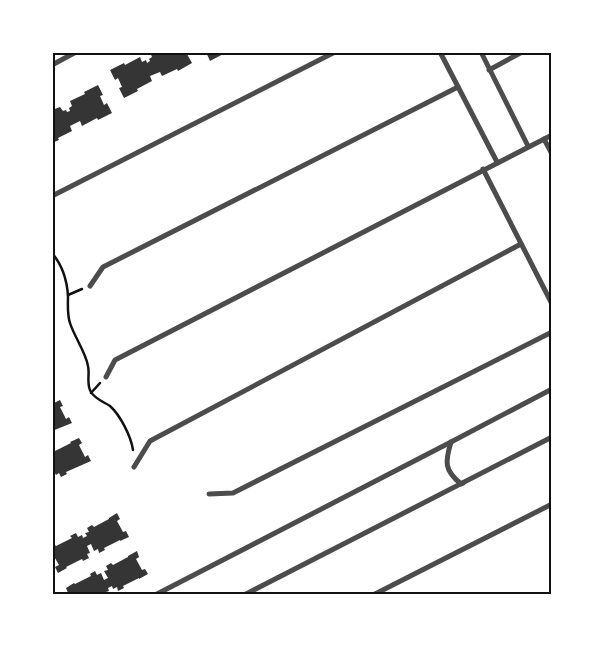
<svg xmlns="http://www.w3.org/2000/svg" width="604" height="647" font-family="'Alegreya Sans',sans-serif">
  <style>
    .building { fill: #353535 }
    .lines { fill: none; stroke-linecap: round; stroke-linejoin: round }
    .path { stroke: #111; stroke-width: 2.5 }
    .minor { stroke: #4c4c4c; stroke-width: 5 }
    .neatline { fill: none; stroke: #111; stroke-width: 2 }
  </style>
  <rect width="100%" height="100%" fill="#fff"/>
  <!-- building -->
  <g class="building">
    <polygon points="150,52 182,52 184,55 187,54 192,63 178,71 177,69 162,76 160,72 150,76 152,81 137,89 138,91 124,98 119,88 122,87 118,78 115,80 110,70 124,63 125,65 140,57 142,62 146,60 147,63 150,61 149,59 152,57"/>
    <polygon points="206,52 227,52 210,61"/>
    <polygon points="98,85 103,95 100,96 104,105 107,103 112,113 98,120 97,118 82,126 80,121 70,126 72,131 58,138 59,140 52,143 52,110 60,107 63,111 66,110 67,112 70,111 69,108 72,106 70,101 85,94 84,92"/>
    <polygon points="60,400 63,406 60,407 66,419 69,417 72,423 52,431 52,404"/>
    <polygon points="79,438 82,443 79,445 85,457 88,455 91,461 66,472 67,474 61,477 59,473 56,475 52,468 52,450 54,449 55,451 71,443 70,442"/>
    <polygon points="117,513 120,519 117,521 123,532 126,531 129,537 120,541 120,540 104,548 105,550 99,553 98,549 94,551 91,544 87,546 90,553 87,554 89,558 83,561 82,559 66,567 67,568 58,573 55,567 59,565 52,553 52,546 55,545 56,546 72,538 70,536 76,533 78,537 82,535 83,538 87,536 85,533 89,532 87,528 92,525 94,527 109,519 109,518"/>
    <polygon points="137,551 139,557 136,559 142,570 145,569 148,574 139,579 139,578 123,586 124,588 118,591 117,587 113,589 112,586 108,588 109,591 106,592 107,594 73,594 72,592 68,593 66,588 74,583 75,584 91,576 90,574 95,571 97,575 101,573 104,580 108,578 104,571 108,570 106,566 111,563 113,565 128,557 128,556"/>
  </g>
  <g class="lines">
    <!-- path -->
    <g class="path">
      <path d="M52,253C63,266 67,280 68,296C68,305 67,314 70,323C74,336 86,353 88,366C90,374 86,385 91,392C95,399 104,402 110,406C120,415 131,436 133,450"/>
      <polyline points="68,295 82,289"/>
      <polyline points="91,393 100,383"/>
    </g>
    <!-- minor -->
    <g class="minor">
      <polyline points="440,52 497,162"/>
      <polyline points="481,52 528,146"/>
      <polyline points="52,65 76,52"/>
      <polyline points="489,70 522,52"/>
      <polyline points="544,139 552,154"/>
      <polyline points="483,169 552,304"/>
      <polyline points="52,196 335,52"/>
      <polyline points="90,286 103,267 458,87"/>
      <polyline points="106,377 115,360 552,135"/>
      <path d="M451,442C445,462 444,470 461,484L463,483"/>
      <polyline points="134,467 150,441 521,244"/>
      <polyline points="209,494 233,493 552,332"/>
      <polyline points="157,594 451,442 552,389"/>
      <polyline points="246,594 552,437"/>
      <polyline points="375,594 552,504"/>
    </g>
  </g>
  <!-- border -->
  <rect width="604" height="647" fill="none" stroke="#ffffff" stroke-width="108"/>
  <rect x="54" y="54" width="496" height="539" class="neatline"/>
</svg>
